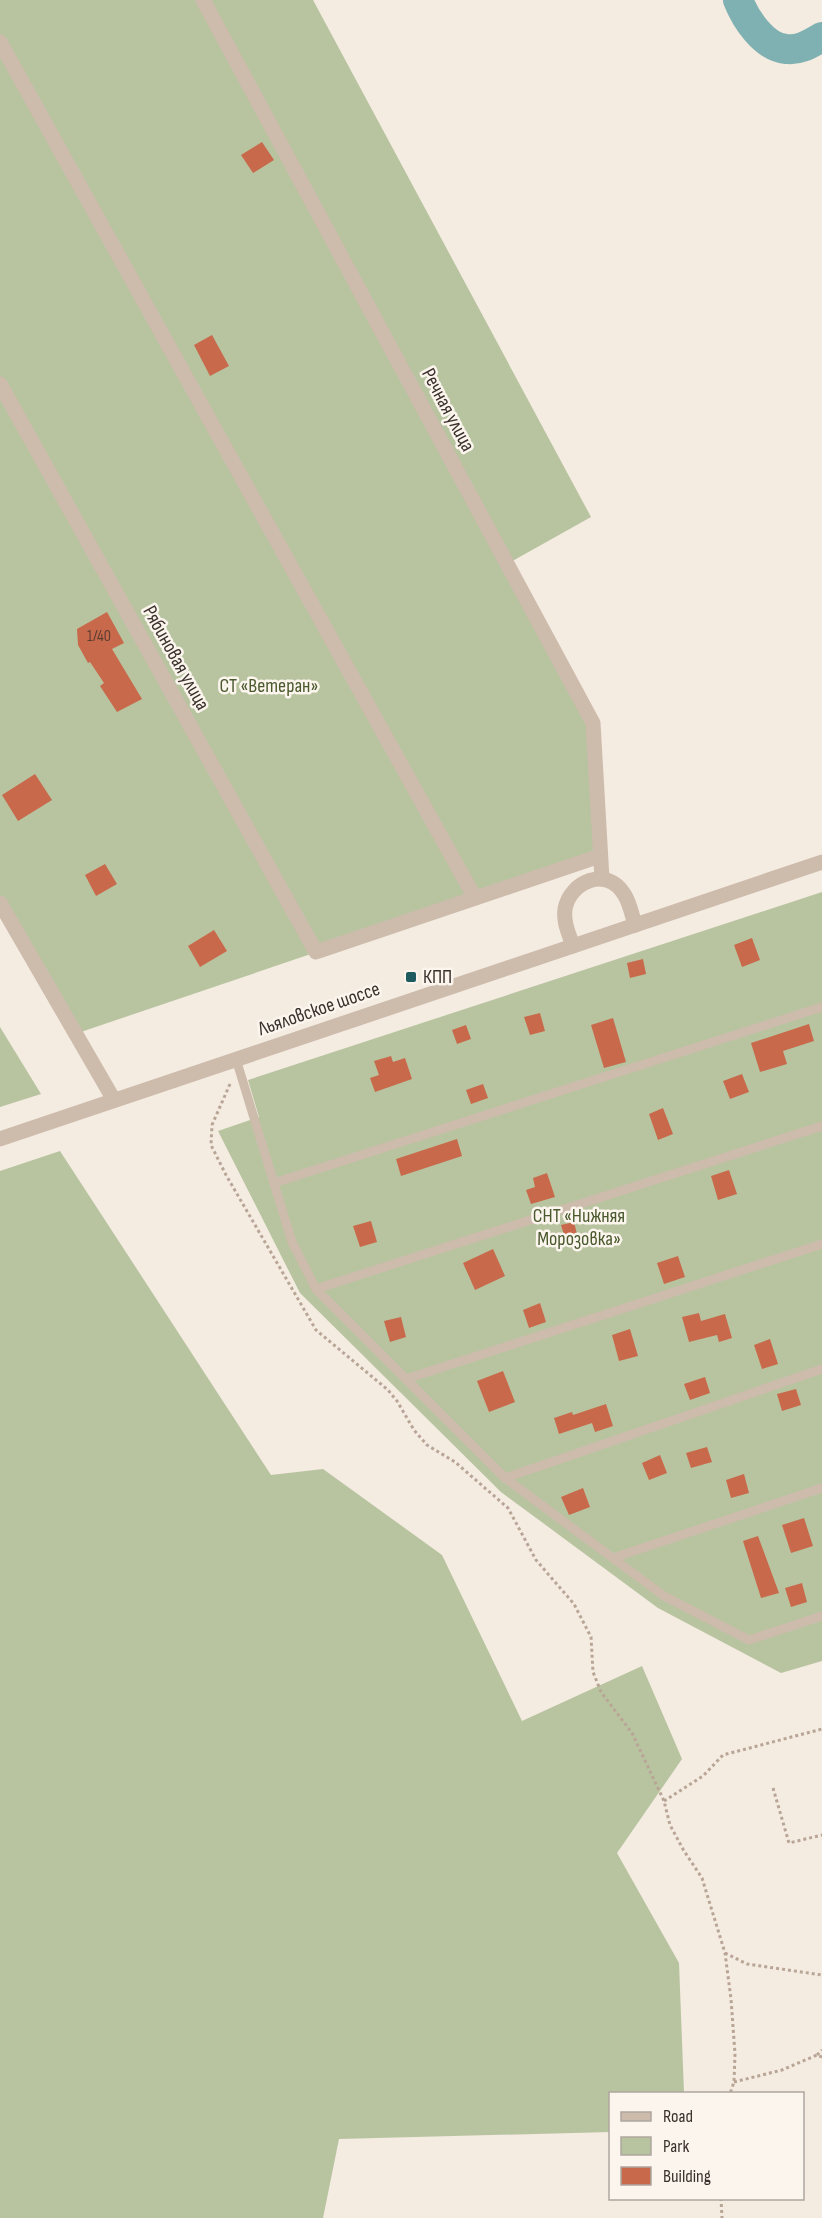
<svg xmlns="http://www.w3.org/2000/svg" width="822" height="2218" font-family="'Sofia Sans Condensed',sans-serif">
  <style>
    .green { fill: #b8c4a0 }
    .lines { fill: none; stroke-linecap: round; stroke-linejoin: round }
    .river { stroke: #7fb0b2; stroke-width: 30 }
    .building { fill: #c8694b }
    .path { stroke: #b9a596; stroke-width: 3; stroke-dasharray: 3 3; stroke-linecap: butt }
    .service { stroke: #cdbbac; stroke-width: 9 }
    .minor { stroke: #cdbbac; stroke-width: 15 }
    .poi-dot { fill: #1f5a5e; stroke: #fbf5ee; stroke-width: 2 }
    .labels { text-anchor: middle; dominant-baseline: central; stroke-width: 5; stroke-linejoin: round; paint-order: stroke }
    .number-label { font-size: 16px; fill: #5e3e33 }
    .street-label { font-size: 20px; fill: #3b302b; stroke: #fbf5ee }
    .park-label { font-size: 20px; fill: #4a5a2e; stroke: #fbf5ee }
    .poi-label { font-size: 20px; fill: #3b302b; stroke: #fbf5ee; text-anchor: start }
  </style>
  <rect width="100%" height="100%" fill="#f4ebe1"/>
  <!-- green -->
  <g class="green">
    <polygon points="0,0 313,0 591,517 507,564 593,723 600,856 75,1034 0,903"/>
    <polygon points="822,892 822,1661 781,1673 658,1608 501,1492 300,1293 218,1131 259,1117 248,1080"/>
    <polygon points="0,1027 41,1094 0,1107"/>
    <polygon points="60,1151 271,1475 323,1469 442,1555 522,1721 642,1666 682,1759 617,1853 679,1963 684,2093 610,2094 610,2132 339,2139 323,2218 0,2218 0,1171"/>
  </g>
  <g class="lines">
    <!-- river -->
    <path class="river" d="M738,0C746,20 764,47 786,49C800,51 811,43 822,37"/>
  </g>
  <!-- building -->
  <g class="building">
    <polygon points="262,142 274,160 253,173 241,155"/>
    <polygon points="212,335 229,366 210,376 194,345"/>
    <polygon points="107,612 124,643 112,649 142,699 117,712 100,686 104,683 90,662 88,663 78,645 77,629"/>
    <polygon points="35,774 52,800 18,821 2,795"/>
    <polygon points="105,864 117,884 96,896 85,875"/>
    <polygon points="214,930 227,951 200,967 188,946"/>
    <polygon points="752,938 760,960 742,967 734,945"/>
    <polygon points="643,959 646,974 630,978 627,963"/>
    <polygon points="540,1013 545,1031 530,1035 524,1017"/>
    <polygon points="613,1018 626,1062 604,1068 591,1025"/>
    <polygon points="809,1024 814,1041 783,1051 787,1064 760,1072 751,1043"/>
    <polygon points="466,1025 471,1039 457,1044 452,1030"/>
    <polygon points="391,1056 393,1062 405,1058 412,1079 375,1092 370,1078 379,1075 374,1061"/>
    <polygon points="742,1074 749,1092 730,1099 723,1081"/>
    <polygon points="483,1084 488,1098 471,1104 466,1090"/>
    <polygon points="663,1108 673,1134 658,1140 649,1114"/>
    <polygon points="457,1139 462,1156 401,1176 396,1159"/>
    <polygon points="729,1170 737,1194 718,1200 711,1176"/>
    <polygon points="547,1173 555,1197 531,1204 526,1190 535,1187 533,1178"/>
    <polygon points="371,1221 377,1242 360,1247 353,1226"/>
    <polygon points="574,1222 579,1242 567,1245 561,1225"/>
    <polygon points="493,1249 505,1276 475,1290 463,1263"/>
    <polygon points="678,1256 685,1277 664,1284 657,1263"/>
    <polygon points="540,1303 546,1322 529,1328 523,1310"/>
    <polygon points="699,1313 701,1321 725,1314 732,1338 719,1342 717,1335 689,1342 682,1317"/>
    <polygon points="401,1317 406,1337 390,1342 384,1321"/>
    <polygon points="630,1329 638,1356 619,1361 612,1335"/>
    <polygon points="770,1339 778,1364 762,1369 754,1345"/>
    <polygon points="503,1371 515,1402 489,1412 477,1381"/>
    <polygon points="705,1377 710,1393 690,1400 684,1384"/>
    <polygon points="796,1389 801,1405 782,1411 777,1394"/>
    <polygon points="606,1404 613,1426 595,1432 592,1423 559,1434 554,1418 572,1412 573,1415"/>
    <polygon points="707,1447 712,1462 691,1468 686,1453"/>
    <polygon points="660,1455 667,1473 649,1480 642,1463"/>
    <polygon points="744,1474 749,1493 731,1498 726,1480"/>
    <polygon points="583,1488 590,1507 569,1515 561,1497"/>
    <polygon points="804,1518 813,1546 791,1553 782,1525"/>
    <polygon points="758,1536 779,1593 761,1598 743,1541"/>
    <polygon points="802,1583 807,1602 791,1607 785,1588"/>
  </g>
  <g class="lines">
    <!-- path -->
    <g class="path">
      <polyline points="230,1084 212,1125 211,1145 226,1175 316,1330 388,1390 397,1401 414,1430 427,1445 455,1462 508,1508 536,1560 574,1604 591,1637 593,1672 601,1692 632,1733 664,1801 670,1825 684,1851 702,1878 725,1953 731,1999 735,2054 734,2082 730,2094"/>
      <polyline points="773,1788 789,1843 822,1835"/>
      <polyline points="664,1801 703,1776 723,1755 822,1729"/>
      <polyline points="725,1953 747,1964 822,1975"/>
      <polyline points="817,2055 822,2050"/>
      <polyline points="734,2082 782,2070 817,2055 822,2057"/>
      <polyline points="721,2198 722,2218"/>
    </g>
    <!-- service -->
    <g class="service">
      <polyline points="236,1059 292,1242 316,1289 505,1478 664,1596 749,1640 822,1616"/>
      <polyline points="274,1183 822,1007"/>
      <polyline points="316,1289 822,1126"/>
      <polyline points="406,1379 822,1244"/>
      <polyline points="505,1478 822,1369"/>
      <polyline points="613,1558 822,1488"/>
    </g>
    <!-- minor -->
    <g class="minor">
      <polyline points="203,0 593,723 602,879"/>
      <polyline points="0,42 475,898"/>
      <polyline points="0,384 316,952 600,856"/>
      <polyline points="0,903 114,1100"/>
      <path d="M573,946C569,934 563,922 565,909C570,881 607,866 624,894C630,903 632,915 635,925"/>
      <polyline points="0,1139 822,862"/>
    </g>
  </g>
  <!-- markers -->
  <rect class="poi-dot" x="405" y="971" width="12" height="12" rx="3"/>
  <g class="labels">
    <!-- number labels -->
    <g class="number-label">
      <text x="99" y="636">1/40</text>
    </g>
    <!-- street labels -->
    <g class="street-label">
      <text transform="translate(448 410) rotate(62)">Речная улица</text>
      <text transform="translate(176 658) rotate(61)">Рябиновая улица</text>
      <text transform="translate(319 1009) rotate(-19)">Льяловское шоссе</text>
    </g>
    <!-- park labels -->
    <g class="park-label">
      <text x="269" y="686">СТ «Ветеран»</text>
      <text x="579" y="1216">СНТ «Нижняя<tspan x="579" dy="23">Морозовка»</tspan></text>
    </g>
    <!-- poi labels -->
    <g class="poi-label">
      <text x="423" y="977">КПП</text>
    </g>
  </g>
  <!-- legend -->
  <rect x="609" y="2092" width="195" height="108" fill="#fbf5ee" stroke="#aea6a0" stroke-width="1.5"/>
  <rect x="621" y="2112" width="30" height="9" fill="#cdbbac" stroke="#aea6a0" stroke-width="1.5"/>
  <text x="663" y="2122" font-size="18" fill="#3b302b">Road</text>
  <rect x="621" y="2137" width="30" height="18" fill="#b8c4a0" stroke="#aea6a0" stroke-width="1.5"/>
  <text x="663" y="2152" font-size="18" fill="#3b302b">Park</text>
  <rect x="621" y="2167" width="30" height="18" fill="#c8694b" stroke="#aea6a0" stroke-width="1.5"/>
  <text x="663" y="2182" font-size="18" fill="#3b302b">Building</text>
</svg>
